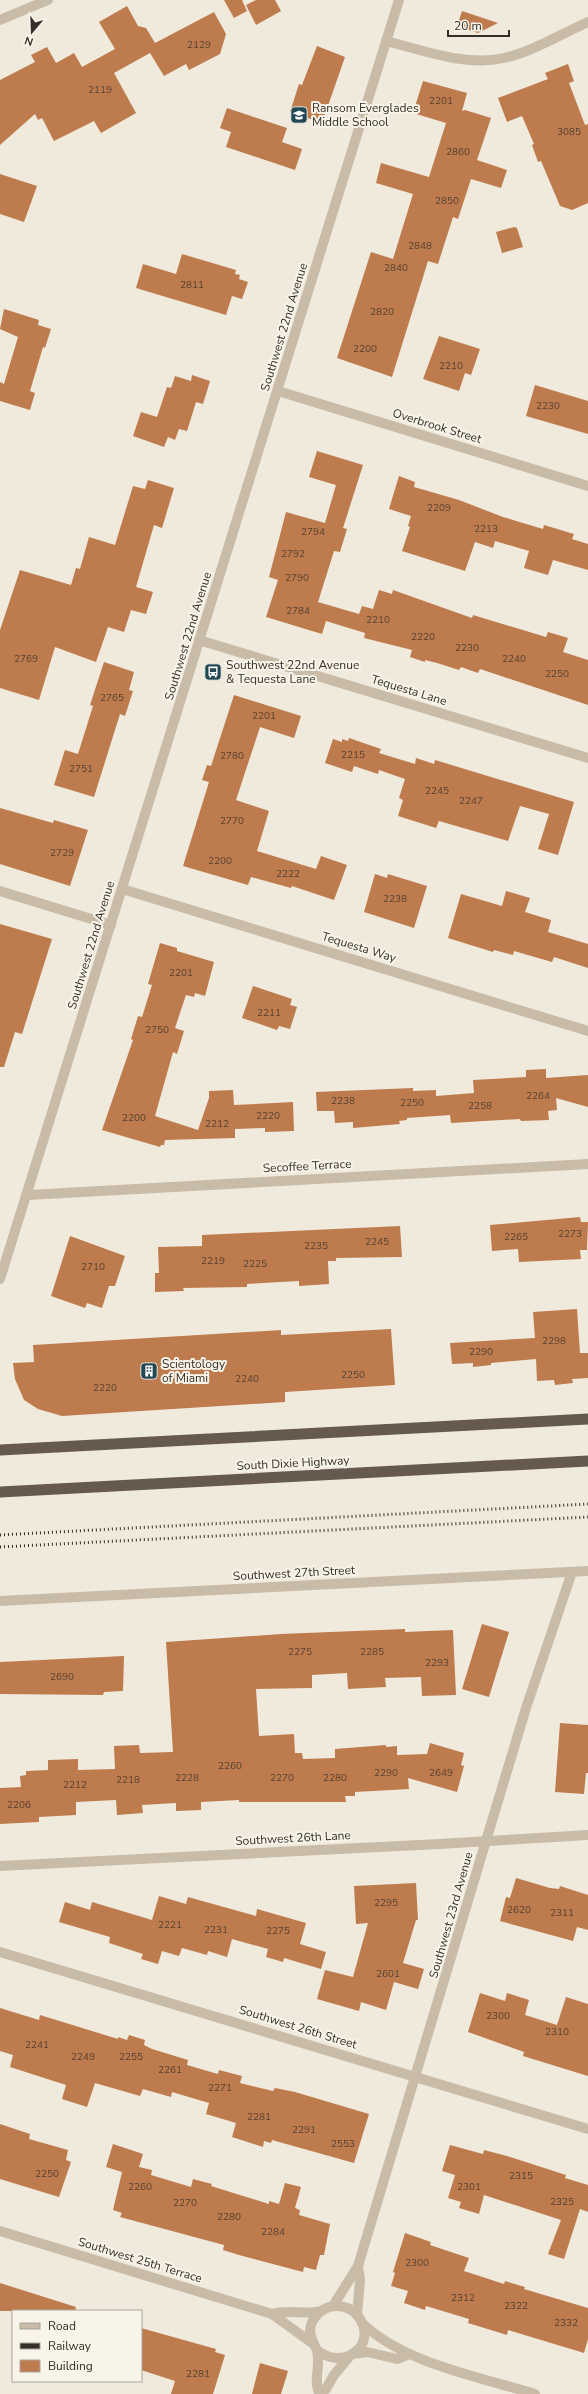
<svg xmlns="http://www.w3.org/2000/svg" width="588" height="2394" font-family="'Nunito Sans',sans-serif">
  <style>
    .building { fill: #be7b4d }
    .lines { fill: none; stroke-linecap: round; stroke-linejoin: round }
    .minor { stroke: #c8bca9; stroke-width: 10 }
    .tertiary { stroke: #c8bca9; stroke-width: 10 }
    .trunk { stroke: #665a4e; stroke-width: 11 }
    .rail { stroke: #352f29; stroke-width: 3; stroke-dasharray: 1 3; stroke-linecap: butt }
    .labels { text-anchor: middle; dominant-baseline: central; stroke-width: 4; stroke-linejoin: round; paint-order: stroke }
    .number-label { font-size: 10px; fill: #574232 }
    .poi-label { font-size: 12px; fill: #352f29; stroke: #f8f4e9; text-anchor: start }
    .street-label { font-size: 12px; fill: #352f29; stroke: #f8f4e9 }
  </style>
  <rect width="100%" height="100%" fill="#f0eadd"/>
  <!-- building -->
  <g class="building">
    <polygon points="224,0 242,0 247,11 234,18"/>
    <polygon points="256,0 275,0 281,11 256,25 246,5"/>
    <polygon points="127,6 138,26 146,28 155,43 214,12 226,34 220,54 189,70 186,64 164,76 150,53 114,73 136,113 101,133 94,121 54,141 42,118 38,120 35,114 0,145 0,80 35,62 31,55 47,47 56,63 74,53 82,67 115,49 99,22"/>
    <polygon points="462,11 498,23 478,33 457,26"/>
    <polygon points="317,46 345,57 322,123 290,112 299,84 302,85"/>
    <polygon points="568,64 574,81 569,83 585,125 588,124 588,203 572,210 560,206 541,161 538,162 532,145 534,144 522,116 507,122 498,98 548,79 545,73"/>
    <polygon points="423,81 467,93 462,111 465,110 491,118 477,160 507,170 501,188 471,179 458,219 453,217 438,264 428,261 392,377 337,358 371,252 393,259 413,194 376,183 381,163 429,177 446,123 413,113"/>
    <polygon points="227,108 287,128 282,142 302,149 295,170 226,147 231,132 220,128"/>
    <polygon points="0,174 37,186 24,222 0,214"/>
    <polygon points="514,227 517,228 523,247 502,253 496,232"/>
    <polygon points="182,254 236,270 235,274 240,275 239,279 248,282 242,299 232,296 226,315 136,288 143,264 176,274"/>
    <polygon points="4,309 39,320 38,325 51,329 45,348 43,347 30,391 35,393 30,410 0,401 0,382 4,384 18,337 0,329"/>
    <polygon points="439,336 480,349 471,375 465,373 459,391 423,379"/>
    <polygon points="192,375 210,381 203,404 196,402 187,431 179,429 175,440 168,437 164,447 133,436 141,412 157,417 167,387 171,388 175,376 191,381"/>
    <polygon points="535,385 588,401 588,434 526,416"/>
    <polygon points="317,451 363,465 343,528 347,529 340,552 334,551 318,602 359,614 362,606 373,609 379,590 392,594 393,590 472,618 473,615 546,637 548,632 568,638 563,652 588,660 588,705 480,669 478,673 461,667 459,670 437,663 425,660 425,662 410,657 412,650 364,638 365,633 326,621 322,634 266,617 278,580 269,577 286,512 325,523 336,485 309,477"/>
    <polygon points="399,476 415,482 414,487 459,500 503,517 543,529 544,525 574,534 572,539 588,544 588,570 553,560 548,575 524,568 529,551 495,541 493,548 475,542 465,571 402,551 410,527 408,526 411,516 389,509"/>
    <polygon points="148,480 174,488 162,528 154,525 136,587 153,592 146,614 131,610 124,632 108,627 96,662 55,647 39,700 0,688 0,630 20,570 71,585 76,568 80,569 89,537 115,545 133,486 145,489"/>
    <polygon points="104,662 134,672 129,690 133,691 125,716 120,714 94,797 54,785 65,750 78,754 93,706 90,705"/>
    <polygon points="234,695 301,716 294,738 260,727 236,800 269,811 257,851 316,869 321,856 347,865 334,900 292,886 291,888 251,877 248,885 183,866 209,782 202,780 207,765 211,766"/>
    <polygon points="349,738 381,749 379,753 415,764 416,758 434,764 435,760 574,802 558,855 538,849 549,814 520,806 508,841 439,821 436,828 398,816 403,800 399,798 405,779 379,770 378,774 354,766 352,772 325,763 333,739 342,742 342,739 348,741"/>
    <polygon points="0,808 53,823 54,820 88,830 70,886 0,864"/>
    <polygon points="375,874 387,878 388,874 427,886 414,928 364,912"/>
    <polygon points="506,891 530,898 525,912 551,920 548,932 588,944 588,968 554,957 552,962 514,951 513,955 494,950 493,952 448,938 461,894 502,906"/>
    <polygon points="0,924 52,939 22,1034 15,1032 4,1067 0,1067"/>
    <polygon points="160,943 177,948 177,951 214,962 205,996 195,993 194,997 186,995 175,1028 184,1031 177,1054 173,1052 155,1116 198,1130 209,1098 209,1091 233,1090 234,1105 293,1102 294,1131 265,1132 265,1128 235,1129 235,1138 165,1140 164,1145 161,1145 160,1147 102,1130 133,1040 131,1039 138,1016 142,1017 152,985 148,984"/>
    <polygon points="253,986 292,999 290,1005 297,1007 290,1029 279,1026 277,1030 242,1018"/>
    <polygon points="546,1069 546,1078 588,1075 588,1107 556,1098 557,1110 548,1111 549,1120 521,1121 520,1119 451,1123 450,1115 407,1118 407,1120 399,1121 400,1124 353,1128 353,1122 335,1123 334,1111 317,1111 316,1092 413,1088 413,1091 436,1090 436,1096 474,1093 473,1080 526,1077 526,1070"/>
    <polygon points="580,1217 581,1222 588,1222 587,1250 580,1250 581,1259 519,1262 518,1249 492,1251 490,1225"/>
    <polygon points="400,1226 402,1257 336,1258 336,1261 328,1261 329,1284 299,1286 299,1281 247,1284 247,1287 183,1288 184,1291 155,1292 155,1273 159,1273 158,1247 202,1246 202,1235"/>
    <polygon points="70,1236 125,1256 115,1286 109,1286 102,1308 87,1303 85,1308 51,1296"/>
    <polygon points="577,1309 580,1353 588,1353 588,1378 572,1379 573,1383 555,1385 554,1380 537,1381 536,1359 491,1363 491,1365 473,1367 473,1363 452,1364 450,1343 535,1338 533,1312"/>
    <polygon points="391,1329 395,1385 285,1392 285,1402 62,1416 38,1409 24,1400 15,1379 13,1363 34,1362 33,1345 281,1330 281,1335"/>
    <polygon points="482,1624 509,1632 489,1697 462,1689"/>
    <polygon points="405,1629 405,1632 453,1630 456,1695 422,1696 421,1677 385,1678 386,1687 348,1689 347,1673 312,1675 312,1688 256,1689 259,1736 294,1734 295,1753 302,1753 303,1759 335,1758 335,1749 386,1745 386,1747 397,1746 397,1755 427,1754 430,1743 464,1753 461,1765 464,1766 457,1792 408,1778 409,1789 355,1792 355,1796 345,1796 346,1802 239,1802 239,1800 201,1802 201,1810 176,1811 176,1803 142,1805 143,1813 117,1815 116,1800 76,1802 76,1815 39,1817 39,1822 0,1824 0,1788 21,1787 20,1776 26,1775 26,1771 48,1770 48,1760 78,1759 78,1770 115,1769 114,1746 139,1745 140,1753 173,1752 166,1642 281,1634"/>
    <polygon points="124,1656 123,1691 104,1692 103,1695 0,1694 0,1662"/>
    <polygon points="560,1723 588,1725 588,1773 586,1773 584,1794 555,1792"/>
    <polygon points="516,1878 550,1888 559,1889 560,1886 588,1895 588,1930 577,1927 573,1941 500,1921 506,1897 510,1898"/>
    <polygon points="416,1883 418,1920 416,1920 403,1963 424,1969 418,1989 394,1982 386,2010 361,2002 359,2011 317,1999 325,1970 353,1977 368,1923 356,1924 354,1886"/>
    <polygon points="159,1896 186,1904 188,1897 256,1916 257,1909 306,1923 300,1944 326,1952 321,1969 284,1958 283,1962 266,1957 268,1949 232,1939 227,1957 208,1951 207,1955 182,1948 179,1956 162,1951 158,1964 141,1959 143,1954 109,1943 110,1937 59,1922 65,1902 90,1910 92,1902 152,1920"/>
    <polygon points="480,1993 505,2001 507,1993 529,2000 525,2015 557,2025 566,1997 588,2004 588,2076 523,2056 524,2052 468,2032"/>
    <polygon points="0,2008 39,2020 40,2015 118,2039 118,2037 127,2040 129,2035 145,2040 144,2045 152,2049 188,2060 187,2065 218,2074 219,2070 242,2076 240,2083 273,2091 275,2088 295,2092 369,2114 354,2163 272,2140 271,2143 264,2141 263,2147 232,2137 236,2123 206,2114 209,2103 172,2092 171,2097 143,2089 140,2096 95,2083 87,2107 62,2099 66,2085 10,2067 13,2055 0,2051"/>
    <polygon points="0,2124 30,2134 29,2139 68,2150 66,2160 71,2162 59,2197 0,2179"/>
    <polygon points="113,2144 143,2154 139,2167 152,2170 151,2175 191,2187 193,2179 212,2184 211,2186 269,2204 269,2201 279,2204 285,2183 301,2187 295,2208 300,2210 299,2215 330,2224 324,2255 320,2255 316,2270 304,2267 303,2272 239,2255 223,2250 224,2245 120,2217 122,2213 113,2210 122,2172 106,2167"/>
    <polygon points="450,2145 483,2154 484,2150 507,2156 566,2175 565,2178 588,2185 588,2212 580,2209 564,2259 548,2254 561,2220 484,2195 479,2214 459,2208 461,2202 448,2198 455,2175 442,2171"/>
    <polygon points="405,2233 431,2242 430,2245 469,2258 464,2271 504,2284 505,2281 525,2287 524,2289 588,2308 588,2339 584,2353 508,2330 507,2335 468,2323 469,2319 426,2306 425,2310 404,2303 408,2291 391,2286 395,2273 393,2272"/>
    <polygon points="0,2283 76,2307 75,2311 0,2311"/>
    <polygon points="141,2328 216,2349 215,2352 225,2355 213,2394 171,2394 175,2381 141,2370"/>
    <polygon points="260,2363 288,2371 281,2394 252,2394"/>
  </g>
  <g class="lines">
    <!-- minor -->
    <g class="minor">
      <path d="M386,41C423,50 466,67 504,58C532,52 561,34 588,22"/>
      <polyline points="278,391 588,486"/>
      <polyline points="199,640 588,758"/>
      <polyline points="122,889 588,1031"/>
      <polyline points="0,891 111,925"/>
      <polyline points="28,1195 588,1164"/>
      <polyline points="0,1601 588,1571"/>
      <polyline points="0,1866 439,1844 588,1835"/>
      <polyline points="0,1952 588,2129"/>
      <polyline points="0,2231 272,2314 312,2343"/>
      <polyline points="333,2306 358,2266 526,1708 572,1572"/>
      <path d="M272,2314C288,2309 304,2315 321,2311"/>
      <polyline points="357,2315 360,2280 358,2266"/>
      <path d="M362,2323C403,2363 480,2377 535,2394"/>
      <path d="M317,2350C342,2371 377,2347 360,2319C348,2299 318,2303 311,2325C308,2336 314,2342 317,2351C321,2365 313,2380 319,2393"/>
      <polyline points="353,2354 367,2352 397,2359 407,2355"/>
      <polyline points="319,2394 326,2389 334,2375 349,2357"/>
    </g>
    <!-- tertiary -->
    <g class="tertiary">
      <polyline points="0,20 48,0"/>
      <polyline points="0,1279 399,0"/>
    </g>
    <!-- trunk -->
    <g class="trunk">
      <polyline points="0,1450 588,1419"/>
      <polyline points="0,1492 588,1461"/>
    </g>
    <!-- rail -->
    <g class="rail">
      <polyline points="0,1535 588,1504"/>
      <polyline points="0,1547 588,1517"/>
    </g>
  </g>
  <!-- icons -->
  <defs>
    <symbol id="school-square" viewBox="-11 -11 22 22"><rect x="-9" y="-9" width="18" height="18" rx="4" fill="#214854" stroke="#f8f4e9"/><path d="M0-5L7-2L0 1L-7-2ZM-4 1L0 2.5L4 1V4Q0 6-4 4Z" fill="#fff"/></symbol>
    <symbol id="bus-square" viewBox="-11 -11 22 22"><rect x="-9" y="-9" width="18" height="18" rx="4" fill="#214854" stroke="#f8f4e9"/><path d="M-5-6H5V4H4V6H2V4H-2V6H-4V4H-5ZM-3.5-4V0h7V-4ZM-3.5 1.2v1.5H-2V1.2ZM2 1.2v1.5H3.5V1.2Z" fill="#fff"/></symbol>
    <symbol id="building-square" viewBox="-11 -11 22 22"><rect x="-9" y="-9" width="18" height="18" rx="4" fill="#214854" stroke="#f8f4e9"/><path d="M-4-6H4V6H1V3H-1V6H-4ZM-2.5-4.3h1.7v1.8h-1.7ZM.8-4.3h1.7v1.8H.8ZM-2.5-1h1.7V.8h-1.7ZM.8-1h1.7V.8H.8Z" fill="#fff"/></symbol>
  </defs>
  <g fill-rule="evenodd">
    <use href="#school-square" x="289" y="105" width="20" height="20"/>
    <use href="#bus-square" x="203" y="662" width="20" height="20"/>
    <use href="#building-square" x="139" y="1361" width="20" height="20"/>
  </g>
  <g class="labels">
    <!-- number labels -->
    <g class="number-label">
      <text x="199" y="45">2129</text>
      <text x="100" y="90">2119</text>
      <text x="441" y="101">2201</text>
      <text x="569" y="132">3085</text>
      <text x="458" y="152">2860</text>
      <text x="447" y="201">2850</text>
      <text x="420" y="246">2848</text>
      <text x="396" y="268">2840</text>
      <text x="192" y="285">2811</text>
      <text x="382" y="312">2820</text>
      <text x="365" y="349">2200</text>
      <text x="451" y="366">2210</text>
      <text x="548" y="406">2230</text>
      <text x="439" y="508">2209</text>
      <text x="486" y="529">2213</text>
      <text x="313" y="532">2794</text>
      <text x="293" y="554">2792</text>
      <text x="297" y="578">2790</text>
      <text x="298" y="611">2784</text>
      <text x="378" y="620">2210</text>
      <text x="423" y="637">2220</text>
      <text x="467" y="648">2230</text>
      <text x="26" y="659">2769</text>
      <text x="514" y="659">2240</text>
      <text x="557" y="674">2250</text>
      <text x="112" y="698">2765</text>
      <text x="264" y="716">2201</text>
      <text x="353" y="755">2215</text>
      <text x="232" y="756">2780</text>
      <text x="81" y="769">2751</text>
      <text x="437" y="791">2245</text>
      <text x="471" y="801">2247</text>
      <text x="232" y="821">2770</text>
      <text x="62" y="853">2729</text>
      <text x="220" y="861">2200</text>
      <text x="288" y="874">2222</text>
      <text x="395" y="899">2238</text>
      <text x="181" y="973">2201</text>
      <text x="269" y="1013">2211</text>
      <text x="157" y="1030">2750</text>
      <text x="538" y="1096">2264</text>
      <text x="343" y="1101">2238</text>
      <text x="412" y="1103">2250</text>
      <text x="480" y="1106">2258</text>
      <text x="268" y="1116">2220</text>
      <text x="134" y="1118">2200</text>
      <text x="217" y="1124">2212</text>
      <text x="570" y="1234">2273</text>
      <text x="516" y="1237">2265</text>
      <text x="377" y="1242">2245</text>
      <text x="316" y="1246">2235</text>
      <text x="213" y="1261">2219</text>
      <text x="255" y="1264">2225</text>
      <text x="93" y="1267">2710</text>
      <text x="554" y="1341">2298</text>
      <text x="481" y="1352">2290</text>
      <text x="353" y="1375">2250</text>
      <text x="247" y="1379">2240</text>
      <text x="105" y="1388">2220</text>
      <text x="300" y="1652">2275</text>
      <text x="372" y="1652">2285</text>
      <text x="437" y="1663">2293</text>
      <text x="62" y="1677">2690</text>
      <text x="230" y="1766">2260</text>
      <text x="386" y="1773">2290</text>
      <text x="441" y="1773">2649</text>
      <text x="187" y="1778">2228</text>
      <text x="282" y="1778">2270</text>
      <text x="335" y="1778">2280</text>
      <text x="128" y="1780">2218</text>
      <text x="75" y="1785">2212</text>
      <text x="19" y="1805">2206</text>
      <text x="386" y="1903">2295</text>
      <text x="519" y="1910">2620</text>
      <text x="562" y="1913">2311</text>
      <text x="170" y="1925">2221</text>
      <text x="216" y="1930">2231</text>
      <text x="278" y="1931">2275</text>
      <text x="388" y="1974">2601</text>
      <text x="498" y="2016">2300</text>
      <text x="557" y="2032">2310</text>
      <text x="37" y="2045">2241</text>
      <text x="83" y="2057">2249</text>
      <text x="131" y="2057">2255</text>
      <text x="170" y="2070">2261</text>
      <text x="220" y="2088">2271</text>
      <text x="259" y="2117">2281</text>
      <text x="304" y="2130">2291</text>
      <text x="343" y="2144">2553</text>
      <text x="47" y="2174">2250</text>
      <text x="521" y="2176">2315</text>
      <text x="140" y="2187">2260</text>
      <text x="469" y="2187">2301</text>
      <text x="562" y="2202">2325</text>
      <text x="185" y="2203">2270</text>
      <text x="229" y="2217">2280</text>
      <text x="273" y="2232">2284</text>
      <text x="417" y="2263">2300</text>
      <text x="463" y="2298">2312</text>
      <text x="516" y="2306">2322</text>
      <text x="566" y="2323">2332</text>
      <text x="198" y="2374">2281</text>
    </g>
    <!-- poi labels -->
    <g class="poi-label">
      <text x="312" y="108">Ransom Everglades<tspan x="312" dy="14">Middle School</tspan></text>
      <text x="226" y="665">Southwest 22nd Avenue<tspan x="226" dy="14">&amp; Tequesta Lane</tspan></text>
      <text x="162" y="1364">Scientology<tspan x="162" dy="14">of Miami</tspan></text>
    </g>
    <!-- street labels -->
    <g class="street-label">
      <text transform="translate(284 327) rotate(-73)">Southwest 22nd Avenue</text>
      <text transform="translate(437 426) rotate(17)">Overbrook Street</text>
      <text transform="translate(188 636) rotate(-73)">Southwest 22nd Avenue</text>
      <text transform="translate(409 690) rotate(17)">Tequesta Lane</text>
      <text transform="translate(91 945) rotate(-73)">Southwest 22nd Avenue</text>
      <text transform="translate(359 947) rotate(17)">Tequesta Way</text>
      <text transform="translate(307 1166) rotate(-3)">Secoffee Terrace</text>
      <text transform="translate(293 1463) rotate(-3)">South Dixie Highway</text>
      <text transform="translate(294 1573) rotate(-3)">Southwest 27th Street</text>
      <text transform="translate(293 1838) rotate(-3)">Southwest 26th Lane</text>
      <text transform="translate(451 1915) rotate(-74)">Southwest 23rd Avenue</text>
      <text transform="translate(298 2027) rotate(17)">Southwest 26th Street</text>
      <text transform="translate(140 2260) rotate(17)">Southwest 25th Terrace</text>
    </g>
  </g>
  <!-- legend -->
  <rect x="12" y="2310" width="130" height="72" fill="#f8f4e9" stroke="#aaa59c"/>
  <rect x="20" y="2323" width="20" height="6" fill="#c8bca9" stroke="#aaa59c"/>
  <text x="48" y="2330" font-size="12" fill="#352f29">Road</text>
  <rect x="20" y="2343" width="20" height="6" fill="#352f29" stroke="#aaa59c"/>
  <text x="48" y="2350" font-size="12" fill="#352f29">Railway</text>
  <rect x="20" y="2360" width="20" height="12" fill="#be7b4d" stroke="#aaa59c"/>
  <text x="48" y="2370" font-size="12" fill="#352f29">Building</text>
  <!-- north arrow -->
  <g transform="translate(32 32) rotate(199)" stroke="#f8f4e9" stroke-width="3" paint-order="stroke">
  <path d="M0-3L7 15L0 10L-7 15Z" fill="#352f29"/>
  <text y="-6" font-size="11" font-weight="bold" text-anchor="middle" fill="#352f29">N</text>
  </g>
  <!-- scale -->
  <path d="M448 30v6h61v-6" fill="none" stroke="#352f29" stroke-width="2"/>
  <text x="454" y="30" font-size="12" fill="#352f29" stroke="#f8f4e9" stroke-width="3" paint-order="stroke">20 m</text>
</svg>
